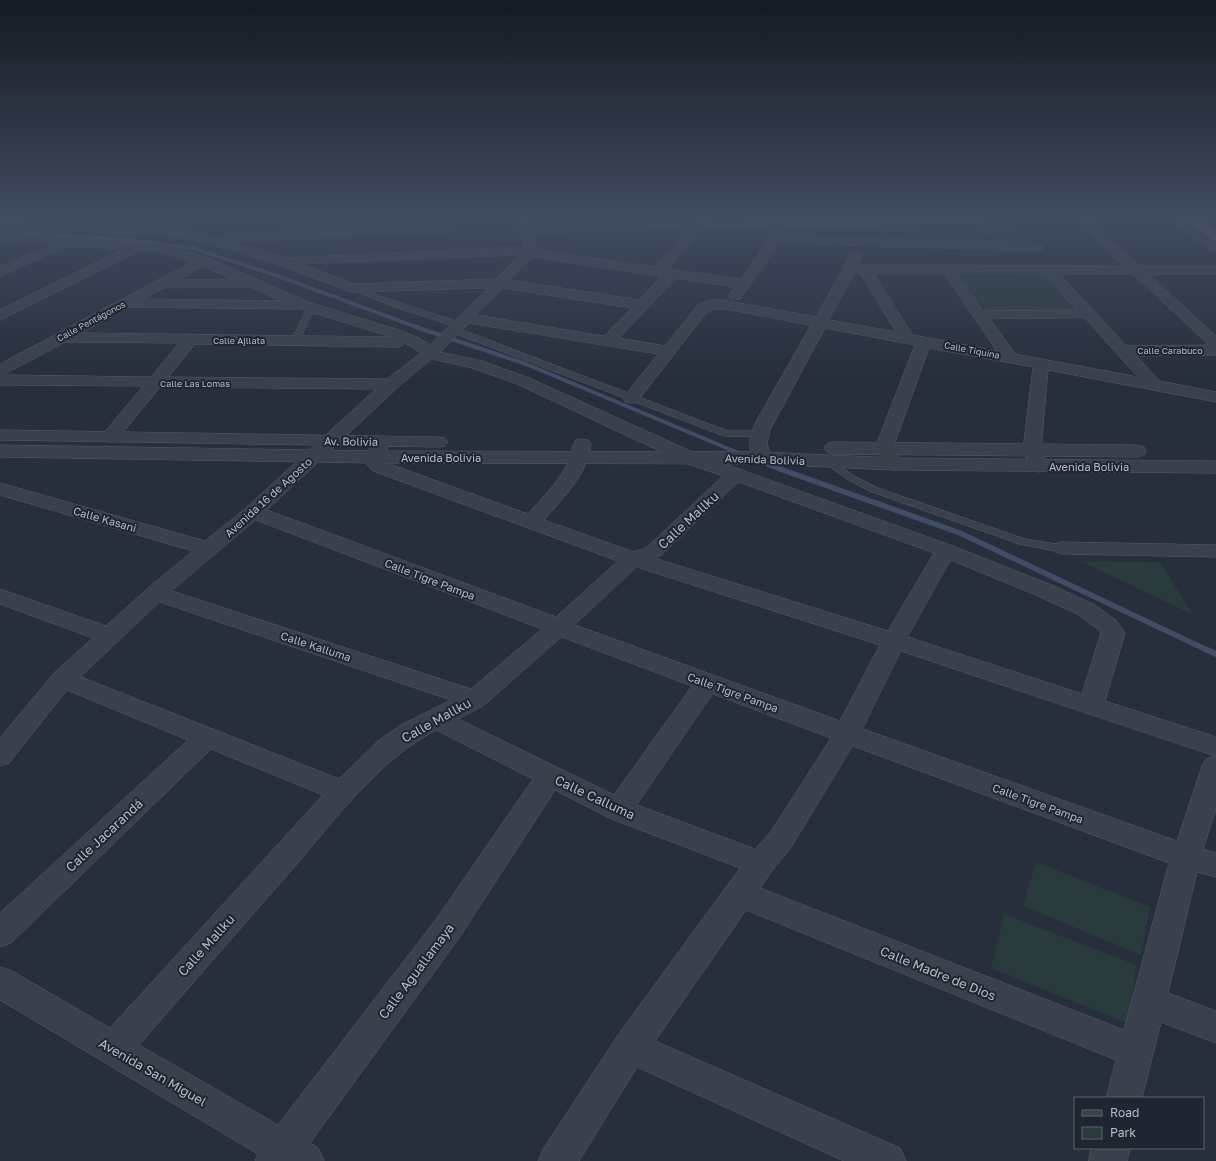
<svg xmlns="http://www.w3.org/2000/svg" width="1216" height="1161" font-family="'Golos Text',sans-serif">
  <style>
    .green { fill: #2a3b3e }
    .lines { fill: none; stroke-linecap: round; stroke-linejoin: round }
    .stream-far3 { stroke: #404d65; stroke-width: 3.5 }
    .stream-far2 { stroke: #404d65; stroke-width: 4 }
    .stream-far1 { stroke: #404d65; stroke-width: 5.5 }
    .stream { stroke: #404d65; stroke-width: 6 }
    .service-casing { stroke: #555c67; stroke-width: 1 }
    .minor-casing { stroke: #555c67; stroke-width: 1 }
    .tertiary-casing { stroke: #555c67; stroke-width: 1 }
    .trunk-casing { stroke: #424954; stroke-width: 1 }
    .service { fill: #3a414c; fill-rule: evenodd }
    .minor { fill: #3a414c; fill-rule: evenodd }
    .tertiary { fill: #3a414c; fill-rule: evenodd }
    .trunk { fill: #656462; fill-rule: evenodd }
    .labels { text-anchor: middle; dominant-baseline: central; stroke-width: 4; stroke-linejoin: round; paint-order: stroke }
    .far-street-label { font-size: 9px; fill: #b6bcc7; stroke: #1f2631 }
    .street-label { font-size: 11px; fill: #b6bcc7; stroke: #1f2631 }
    .near-street-label { font-size: 13px; fill: #b6bcc7; stroke: #1f2631 }
  </style>
  <rect width="100%" height="100%" fill="#272e3c"/>
  <!-- green -->
  <g class="green">
    <polygon points="978,224 1004,224 1019,240 992,241"/>
    <polygon points="959,273 1045,273 1079,311 986,311"/>
    <polygon points="1080,561 1160,562 1193,615"/>
    <polygon points="1036,862 1150,907 1141,955 1023,906"/>
    <polygon points="1004,914 1136,965 1129,1024 991,968"/>
  </g>
  <g class="lines">
    <!-- stream-far3 -->
    <polyline class="stream-far3" points="0,231 132,240 192,248 278,276 419,328"/>
    <!-- stream-far2 -->
    <g class="stream-far2">
      <polyline points="416,327 526,364 741,454"/>
      <polyline points="760,462 782,470"/>
    </g>
    <!-- stream-far1 -->
    <polyline class="stream-far1" points="780,469 960,533 1207,650"/>
    <!-- stream -->
    <polyline class="stream" points="1205,649 1216,654"/>
    <defs>
      <g id="service">
        <polygon points="352,286 403,304 462,323 463,325 459,327 456,327 397,308 350,289 349,288"/>
        <polygon points="312,305 318,305 319,307 312,314 298,343 292,343 291,341 305,313"/>
        <polygon points="451,328 457,328 728,431 759,431 763,434 759,437 724,436 451,332"/>
        <polygon points="829,459 856,477 878,488 1025,539 1062,545 1067,548 1062,551 1049,550 1019,544 872,492 850,481 826,464 824,462 826,460"/>
      </g>
      <g id="minor">
        <polygon points="173,215 237,215 235,218 231,219 177,221 173,220 171,217"/>
        <path d="M517,215H529L531,225L693,222C697,216 699,214 706,215L708,218L706,221L993,215H1179L1216,242V252L1211,251L1171,220L1090,221L1139,266H1216V274H1148L1216,336V355L1136,356L1160,381L1216,392V402L1048,370L1041,449L1048,466L1046,470L1039,472L1032,470L1023,449L1033,367L929,348L893,448L903,464L901,468L894,470L887,468L875,448L915,345L825,328L770,430L767,443L771,458L769,462L762,464L755,462C746,448 750,434 757,420L811,325L725,309H713L706,313L637,402L631,403L625,402L623,398L658,354L469,323L440,352L482,361L529,378L697,454L953,546L1054,586L1093,604L1116,620L1125,633L1105,701L1216,737V809L1203,849L1216,853V877L1197,872L1168,993L1216,1011V1043L1161,1022L1142,1098H1106L1116,1060L746,910L655,1041L900,1148L906,1161H844L637,1067L579,1161H538L544,1148L618,1035L740,868L609,818L555,790L459,938L310,1143L318,1148L324,1161H255L258,1154L0,1000V967L12,971L110,1028L323,795L211,749L11,943L0,947V913L188,740L67,690L9,763L0,766V738L54,673L93,638L0,604V589L106,626L148,588L193,551L0,495V483L205,541L246,508L376,389L160,387L116,441L110,442L104,441L101,437L104,433L143,386L0,385V364L192,262L159,251L141,250L0,320V310L123,249L68,246L0,276V267L51,245L0,242V234L165,244L208,258L308,302L402,331L421,339L430,345L488,288L352,292L276,264L209,243L170,236L0,227V219L170,228L219,238L225,235L444,224L448,225L450,228L448,231L444,232L233,242L286,258L517,247L524,248ZM1076,221L1124,266L858,265L862,256L860,253H850L843,269L816,317L728,301C717,299 705,299 696,307L665,346L619,338L676,278L735,287L728,296L730,299L735,300L740,299L766,262L778,243L1037,251L1042,250L1043,247L1042,244L1037,243L782,235L786,227ZM773,227L759,254L741,279L668,269L700,229ZM687,229L656,267L537,250L533,233ZM517,255H520L496,279L354,284L302,264ZM533,257L659,276H662L639,300L510,280ZM203,266L234,280H178ZM855,273H860L896,332L829,320ZM874,273H944L997,351L913,335ZM958,273L1045,274L1077,310L984,311ZM1060,274H1133L1209,345L1127,346ZM251,287L281,301L144,299L163,288ZM503,288L632,308L604,336L476,315ZM128,307L293,309L298,308L392,337L82,333ZM1085,318L1138,377L1015,354L990,319ZM66,342L179,343L151,377L3,375ZM405,343L421,353L387,379L168,377L195,344L398,347L403,345ZM432,359L472,368L517,384L683,462L723,476L647,547L634,552L544,520C564,497 587,475 591,444L588,440L582,439L576,440C570,448 571,458 566,467C556,484 541,499 528,514L387,463L384,462L389,442L386,438L380,437L374,438L366,457V464L373,471L618,561L556,617L267,510L397,388ZM739,482L934,553L888,631L654,558L661,555ZM256,520L542,629L471,689L172,591ZM951,560L1038,596L1077,614L1099,630L1101,633L1082,694L908,637ZM637,567L880,645L840,721L575,625ZM160,602L451,700L401,725L378,741L339,779L81,677ZM562,637L692,686L614,795L458,719L484,705ZM901,651L1215,756L1206,759L1202,766L1177,841L863,729ZM713,694L831,738L770,833L755,849L637,805ZM436,730L533,779L437,918L278,1125L139,1045C192,984 244,924 297,864C338,816 379,760 436,730ZM853,746L1169,863L1124,1030L760,888L771,872L790,849Z"/>
        <polygon points="1062,542 1216,545 1216,557 1062,554 1055,552 1051,548 1055,544"/>
        <polygon points="1092,1148 1130,1148 1127,1161 1089,1161"/>
      </g>
      <g id="tertiary">
        <polygon points="0,430 439,437 445,438 448,442 445,446 439,447 0,440"/>
        <polygon points="833,442 1137,445 1144,447 1146,451 1144,455 1137,457 833,454 827,452 824,448 827,444"/>
        <polygon points="0,445 375,451 762,452 894,458 1216,461 1216,473 894,470 762,464 375,463 0,457"/>
      </g>
      <polygon id="trunk" points="1180,215 1193,215 1216,231 1216,241 1212,240"/>
    </defs>
    <!-- service casing -->
    <use href="#service" class="service-casing"/>
    <!-- minor casing -->
    <use href="#minor" class="minor-casing"/>
    <!-- tertiary casing -->
    <use href="#tertiary" class="tertiary-casing"/>
    <!-- trunk casing -->
    <use href="#trunk" class="trunk-casing"/>
    <!-- service -->
    <use href="#service" class="service"/>
    <!-- minor -->
    <use href="#minor" class="minor"/>
    <!-- tertiary -->
    <use href="#tertiary" class="tertiary"/>
    <!-- trunk -->
    <use href="#trunk" class="trunk"/>
  </g>
  <!-- sky -->
  <linearGradient id="sky" x2="0" y2="1"><stop stop-color="#151921"/><stop offset="0.57" stop-color="#414c61"/><stop offset="1" stop-color="#414c61" stop-opacity="0"/></linearGradient>
  <rect width="1216" height="377" fill="url(#sky)"/>
  <g class="labels">
    <!-- far-street labels -->
    <g class="far-street-label">
      <text transform="translate(91 321) rotate(-28)">Calle Pentágonos</text>
      <text x="239" y="340">Calle Ajllata</text>
      <text transform="translate(972 350) rotate(11)">Calle Tiquina</text>
      <text x="1170" y="350">Calle Carabuco</text>
      <text x="195" y="383">Calle Las Lomas</text>
    </g>
    <!-- street labels -->
    <g class="street-label">
      <text transform="translate(351 441) rotate(1)">Av. Bolivia</text>
      <text x="441" y="457">Avenida Bolivia</text>
      <text transform="translate(765 459) rotate(2)">Avenida Bolivia</text>
      <text x="1089" y="466">Avenida Bolivia</text>
      <text transform="translate(268 497) rotate(-42)">Avenida 16 de Agosto</text>
      <text transform="translate(105 519) rotate(16)">Calle Kasani</text>
      <text transform="translate(430 579) rotate(21)">Calle Tigre Pampa</text>
      <text transform="translate(316 646) rotate(18)">Calle Kalluma</text>
      <text transform="translate(733 692) rotate(20)">Calle Tigre Pampa</text>
      <text transform="translate(1038 803) rotate(20)">Calle Tigre Pampa</text>
    </g>
    <!-- near-street labels -->
    <g class="near-street-label">
      <text transform="translate(688 520) rotate(-43)">Calle Mallku</text>
      <text transform="translate(436 720) rotate(-29)">Calle Mallku</text>
      <text transform="translate(595 797) rotate(25)">Calle Calluma</text>
      <text transform="translate(104 835) rotate(-43)">Calle Jacarandá</text>
      <text transform="translate(206 945) rotate(-48)">Calle Mallku</text>
      <text transform="translate(416 971) rotate(-53)">Calle Aguallamaya</text>
      <text transform="translate(938 973) rotate(22)">Calle Madre de Dios</text>
      <text transform="translate(153 1072) rotate(30)">Avenida San Miguel</text>
    </g>
  </g>
  <!-- legend -->
  <rect x="1074" y="1097" width="130" height="52" fill="#1f2631" stroke="#5b626d"/>
  <rect x="1082" y="1110" width="20" height="6" fill="#3a414c" stroke="#5b626d"/>
  <text x="1110" y="1117" font-size="12" fill="#b6bcc7">Road</text>
  <rect x="1082" y="1127" width="20" height="12" fill="#2a3b3e" stroke="#5b626d"/>
  <text x="1110" y="1137" font-size="12" fill="#b6bcc7">Park</text>
</svg>
